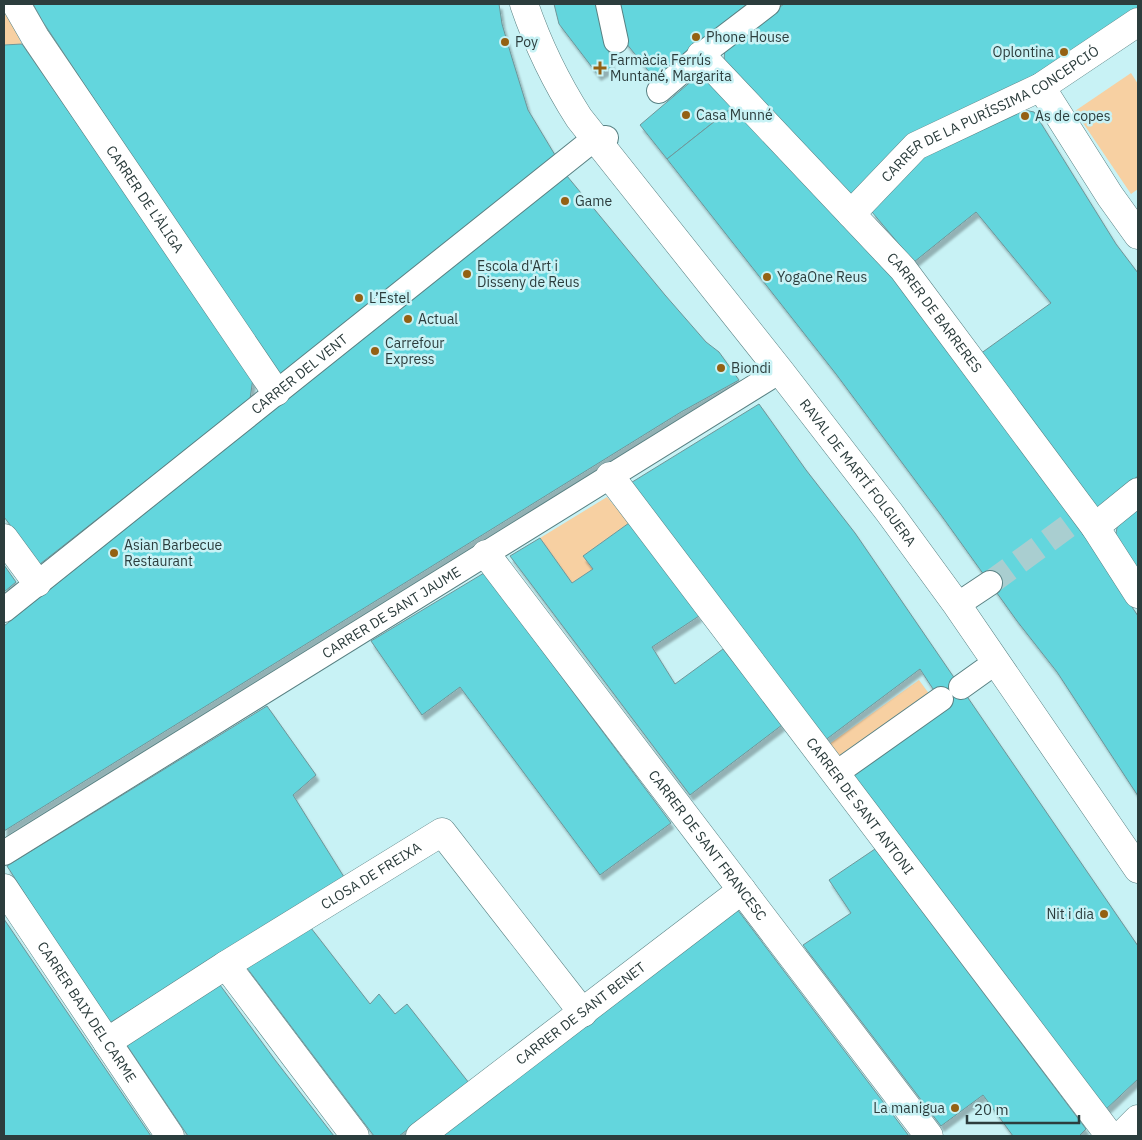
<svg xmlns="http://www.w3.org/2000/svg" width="1142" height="1140" font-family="'IBM Plex Sans',sans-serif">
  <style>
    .green { fill: #f7d0a2 }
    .building { fill: #64d6dd; stroke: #6e9699; filter: url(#shadow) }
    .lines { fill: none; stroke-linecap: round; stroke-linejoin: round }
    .pedestrian-tunnel { stroke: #a9ced0; stroke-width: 24; stroke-dasharray: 24 12; stroke-linecap: butt }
    .pedestrian-casing { stroke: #598183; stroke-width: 26 }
    .minor-casing { stroke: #598183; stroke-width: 29 }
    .pedestrian { stroke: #fff; stroke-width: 24 }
    .minor { stroke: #fff; stroke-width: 28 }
    .poi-dot { fill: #946113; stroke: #c8f2f5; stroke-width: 2 }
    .labels { text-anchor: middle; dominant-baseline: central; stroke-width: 5; stroke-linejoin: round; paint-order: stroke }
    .poi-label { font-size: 14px; fill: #2c3d3d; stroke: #c8f2f5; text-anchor: start }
    .street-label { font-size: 14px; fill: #2c3d3d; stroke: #c8f2f5 }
  </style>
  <defs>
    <filter id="shadow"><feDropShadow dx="3" dy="5.5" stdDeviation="1" flood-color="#0004"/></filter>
  </defs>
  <rect width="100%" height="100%" fill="#c8f2f5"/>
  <!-- green -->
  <g class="green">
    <polygon points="4,8 22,44 4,45"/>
    <polygon points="1131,73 1138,84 1138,189 1131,194 1075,111"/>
    <polygon points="607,497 629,523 583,556 593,569 572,583 540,538"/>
    <polygon points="919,680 930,695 835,761 825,747"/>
  </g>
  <!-- building -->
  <g class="building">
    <polygon points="33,4 499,4 502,24 512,58 528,110 555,155 278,376 43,22"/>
    <polygon points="554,4 600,4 612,67 598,75 559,24"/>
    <polygon points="618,4 747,4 654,78 622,38"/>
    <polygon points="784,4 1138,4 1138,10 850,200 724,61 725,45"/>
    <polygon points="22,44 253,378 250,399 40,564 4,517 4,45"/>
    <polygon points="701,73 734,106 667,159 640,125"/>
    <polygon points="734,106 883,264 1075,521 1138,616 1138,796 1057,672 1017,621 941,515 836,374 667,159"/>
    <polygon points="1020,109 1034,112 1116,244 1138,273 1138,476 1095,510 980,354 1051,303 976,212 914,262 872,212 907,168 925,151"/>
    <polygon points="567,176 665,295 706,342 719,352 739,380 681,412 4,831 4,626"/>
    <polygon points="759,404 806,470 855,533 1138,946 1138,1079 1103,1112 849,774 935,692 920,669 824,741 629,484"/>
    <polygon points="1138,505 1138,567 1136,568 1115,539 1118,522"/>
    <polygon points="629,523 699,616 652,647 675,684 723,649 782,725 690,795 510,556 540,538 572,583 593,569 583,556"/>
    <polygon points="4,565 16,582 4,592"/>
    <polygon points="484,573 671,823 600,875 460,687 422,715 371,641"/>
    <polygon points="267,706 316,775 293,795 344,877 108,1024 7,866"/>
    <polygon points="875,849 1086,1129 1079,1136 1013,1136 983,1095 941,1126 803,945 851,913 829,880"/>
    <polygon points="737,909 909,1136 442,1136 502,1090"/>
    <polygon points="4,919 8,925 151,1136 4,1136"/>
    <polygon points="311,928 370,1004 379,994 395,1014 407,1004 469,1083 399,1136 374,1136 247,968"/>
    <polygon points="220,985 275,1060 334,1136 188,1136 126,1044"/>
  </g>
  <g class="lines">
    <!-- pedestrian-tunnel -->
    <polyline class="pedestrian-tunnel" points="990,583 1075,521"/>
    <defs>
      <g id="pedestrian">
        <polyline points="608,4 616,41"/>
        <polyline points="659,91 701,55 768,4"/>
        <polyline points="957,605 990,583"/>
        <path id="s1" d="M4,610L594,139L606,138"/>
        <polyline points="961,687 996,662"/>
        <polyline points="835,774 941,699"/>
        <path id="s2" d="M4,853L780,371"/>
      </g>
      <g id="minor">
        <path id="s3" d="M16,4L35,37L276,392"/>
        <path id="s4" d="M524,4C538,45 556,82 579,118L780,371L889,512L957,605L1138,869"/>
        <path id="s5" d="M701,55L903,269L1095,527L1138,594"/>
        <polyline points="1041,87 1110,196 1138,235"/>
        <path id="s6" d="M851,214L916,146L1041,87L1138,22"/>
        <path id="s7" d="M610,476L1110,1136"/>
        <polyline points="1095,527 1138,492"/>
        <polyline points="4,538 37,583"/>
        <path id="s8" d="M486,554L929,1136"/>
        <path id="s9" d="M4,888L170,1136"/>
        <polyline points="226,965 355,1136"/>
        <path id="s10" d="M107,1042L226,965L442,832L583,1013"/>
        <path id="s11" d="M420,1136L742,890"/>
        <polyline points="1121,1136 1138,1119"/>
      </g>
    </defs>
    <!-- pedestrian casing -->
    <use href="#pedestrian" class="pedestrian-casing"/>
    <!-- minor casing -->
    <use href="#minor" class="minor-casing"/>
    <!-- pedestrian -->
    <use href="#pedestrian" class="pedestrian"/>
    <!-- minor -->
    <use href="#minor" class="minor"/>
  </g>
  <!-- markers -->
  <g class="poi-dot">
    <circle cx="696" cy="37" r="5"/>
    <circle cx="505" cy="42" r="5"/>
    <circle cx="1064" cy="52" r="5"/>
    <path d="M597.5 60.5h5v5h5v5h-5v5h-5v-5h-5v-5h5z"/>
    <circle cx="686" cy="115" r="5"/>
    <circle cx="1025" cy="116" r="5"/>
    <circle cx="565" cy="201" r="5"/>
    <circle cx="467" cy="274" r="5"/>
    <circle cx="767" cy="277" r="5"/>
    <circle cx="359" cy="298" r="5"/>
    <circle cx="408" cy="319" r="5"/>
    <circle cx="375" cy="351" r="5"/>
    <circle cx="721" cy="368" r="5"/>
    <circle cx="114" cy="553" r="5"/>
    <circle cx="1104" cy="914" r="5"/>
    <circle cx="955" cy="1108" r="5"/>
  </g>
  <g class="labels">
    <!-- poi labels -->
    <g class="poi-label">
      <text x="706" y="37">Phone House</text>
      <text x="515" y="42">Poy</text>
      <text x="1054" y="52" text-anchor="end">Oplontina</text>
      <text x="610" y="60">Farmàcia Ferrús<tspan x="610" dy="16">Muntané, Margarita</tspan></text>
      <text x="696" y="115">Casa Munné</text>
      <text x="1035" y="116">As de copes</text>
      <text x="575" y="201">Game</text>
      <text x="477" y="266">Escola d'Art i<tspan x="477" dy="16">Disseny de Reus</tspan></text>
      <text x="777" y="277">YogaOne Reus</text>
      <text x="369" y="298">L’Estel</text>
      <text x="418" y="319">Actual</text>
      <text x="385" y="343">Carrefour<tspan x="385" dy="16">Express</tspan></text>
      <text x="731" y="368">Biondi</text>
      <text x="124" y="545">Asian Barbecue<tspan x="124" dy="16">Restaurant</tspan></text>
      <text x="1094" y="914" text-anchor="end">Nit i dia</text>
      <text x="945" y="1108" text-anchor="end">La manigua</text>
    </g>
    <!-- street labels -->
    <g class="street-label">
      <text stroke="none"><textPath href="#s6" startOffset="174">CARRER DE LA PURÍSSIMA CONCEPCIÓ</textPath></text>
      <text stroke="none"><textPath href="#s3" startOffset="234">CARRER DE L'ÀLIGA</textPath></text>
      <text stroke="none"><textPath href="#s5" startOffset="348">CARRER DE BARRERES</textPath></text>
      <text stroke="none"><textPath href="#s1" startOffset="378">CARRER DEL VENT</textPath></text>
      <text stroke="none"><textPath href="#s4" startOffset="578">RAVAL DE MARTÍ FOLGUERA</textPath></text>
      <text stroke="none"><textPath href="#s2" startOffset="456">CARRER DE SANT JAUME</textPath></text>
      <text stroke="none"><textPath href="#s7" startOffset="414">CARRER DE SANT ANTONI</textPath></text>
      <text stroke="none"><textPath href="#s8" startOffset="366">CARRER DE SANT FRANCESC</textPath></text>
      <text stroke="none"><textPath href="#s10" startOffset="312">CLOSA DE FREIXA</textPath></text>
      <text stroke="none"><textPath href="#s9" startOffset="149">CARRER BAIX DEL CARME</textPath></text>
      <text stroke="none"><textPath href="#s11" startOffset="202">CARRER DE SANT BENET</textPath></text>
    </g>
  </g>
  <!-- border -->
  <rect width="1142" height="1140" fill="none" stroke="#2c3d3d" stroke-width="10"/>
  <!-- scale -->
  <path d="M967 1115v8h112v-8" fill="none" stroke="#2c3d3d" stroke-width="2.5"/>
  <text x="974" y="1115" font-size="15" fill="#2c3d3d" stroke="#c8f2f5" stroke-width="4" paint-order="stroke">20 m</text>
</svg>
